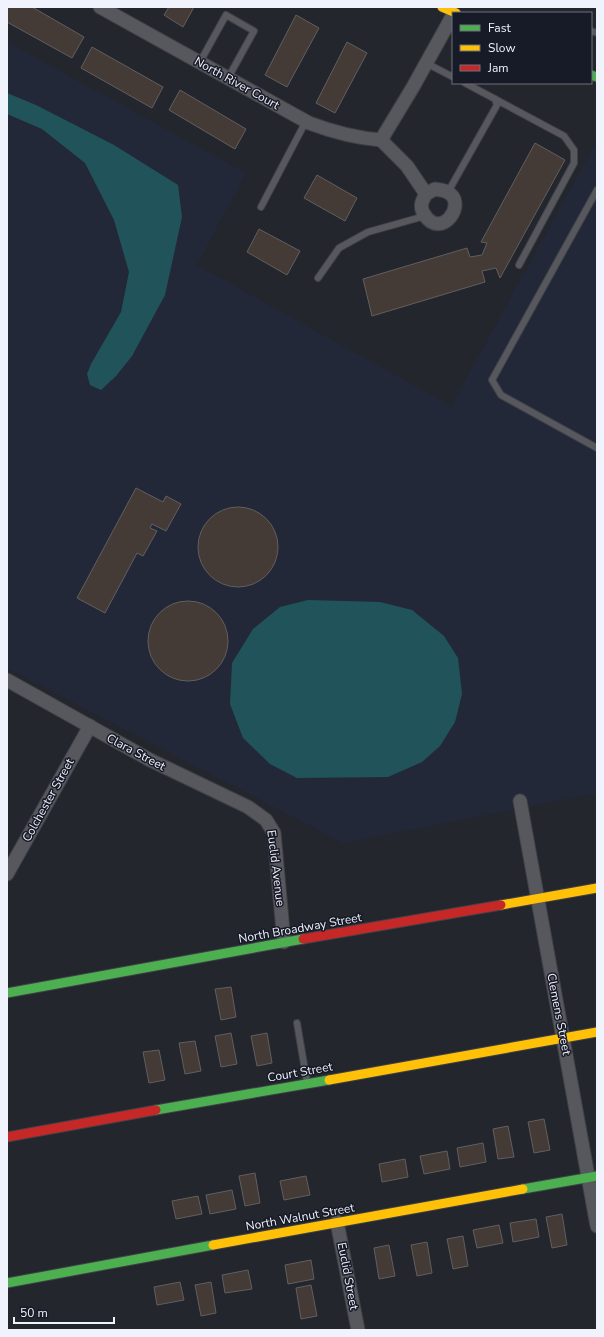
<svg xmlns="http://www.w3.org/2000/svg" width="604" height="1337" font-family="'Nunito Sans',sans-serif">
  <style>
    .built { fill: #232839 }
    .water { fill: #21535a }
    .building { fill: #443a36; stroke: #615f60 }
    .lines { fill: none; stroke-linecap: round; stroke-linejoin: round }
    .lane-casing { stroke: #3f4147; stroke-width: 8 }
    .street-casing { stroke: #3f4147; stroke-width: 15 }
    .fast-casing { stroke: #3f4147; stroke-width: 11 }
    .slow-casing { stroke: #3f4147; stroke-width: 11 }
    .jam-casing { stroke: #3f4147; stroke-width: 11 }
    .lane { stroke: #57585d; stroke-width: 6 }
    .street { stroke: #57585d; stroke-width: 13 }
    .fast { stroke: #4caf50; stroke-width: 9 }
    .slow { stroke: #ffc107; stroke-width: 9 }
    .jam { stroke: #c62828; stroke-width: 9 }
    .labels { text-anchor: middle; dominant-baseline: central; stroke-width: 3; stroke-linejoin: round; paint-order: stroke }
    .street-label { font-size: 12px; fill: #f0f3fc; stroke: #171a27 }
  </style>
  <rect width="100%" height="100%" fill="#24262d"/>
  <!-- built -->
  <polygon class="built" points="7,42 246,173 197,265 451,406 597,141 597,793 343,843 7,668"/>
  <!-- water -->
  <g class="water">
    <polygon points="7,93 36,105 114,145 178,185 182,217 165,295 132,356 116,376 101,390 90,385 87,374 91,364 121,312 129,272 114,220 85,163 42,129 7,114"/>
    <polygon points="308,600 380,602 412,610 444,636 458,658 462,694 455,722 440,746 422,762 388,777 297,778 270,764 243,738 230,704 232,663 253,629 280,607"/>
  </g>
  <!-- building -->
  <g class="building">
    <polygon points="7,7 32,7 84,37 72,58 7,22"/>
    <polygon points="169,7 194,7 183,27 164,15"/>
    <polygon points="296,15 319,28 287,87 265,75"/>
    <polygon points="347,42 367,53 335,113 316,103"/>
    <polygon points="92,47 163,87 152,108 81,68"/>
    <polygon points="180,90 246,129 235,149 169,110"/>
    <polygon points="535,143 565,160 500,278 496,268 482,271 485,282 372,316 363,279 467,248 470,257 482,255 487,243 481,242"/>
    <polygon points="317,175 357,198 345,221 304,198"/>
    <polygon points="259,229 300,251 287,275 247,252"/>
    <polygon points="136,488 163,502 166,496 181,504 166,531 152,524 150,528 157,531 143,556 137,553 105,613 77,598"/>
    <circle cx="238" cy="547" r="40"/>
    <circle cx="188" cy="641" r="40"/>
    <polygon points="231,987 236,1017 221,1020 215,989"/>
    <polygon points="231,1033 237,1064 221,1067 215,1036"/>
    <polygon points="267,1033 272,1063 257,1066 251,1036"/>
    <polygon points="195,1041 201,1071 185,1074 179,1043"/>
    <polygon points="159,1050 165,1080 149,1083 143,1052"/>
    <polygon points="544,1119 550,1150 534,1153 528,1122"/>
    <polygon points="508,1126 514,1157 498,1159 493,1129"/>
    <polygon points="483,1143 486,1162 460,1167 457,1148"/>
    <polygon points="447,1151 450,1169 424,1174 420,1156"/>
    <polygon points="405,1159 408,1177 382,1182 379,1164"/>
    <polygon points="255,1173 260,1203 245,1206 239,1176"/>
    <polygon points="306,1176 310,1195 284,1200 280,1181"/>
    <polygon points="232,1190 236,1209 210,1214 206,1195"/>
    <polygon points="198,1196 202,1214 176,1219 172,1201"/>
    <polygon points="562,1214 567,1245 552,1248 546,1217"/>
    <polygon points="536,1219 539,1237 513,1242 510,1223"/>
    <polygon points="499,1225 503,1243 477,1248 473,1230"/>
    <polygon points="463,1236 468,1266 453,1269 447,1239"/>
    <polygon points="427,1242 432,1273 417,1276 411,1245"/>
    <polygon points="389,1245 395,1276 379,1279 374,1248"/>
    <polygon points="311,1260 314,1279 288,1284 285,1265"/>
    <polygon points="248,1270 252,1289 225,1293 222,1275"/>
    <polygon points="180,1282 184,1300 157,1305 154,1287"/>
    <polygon points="211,1282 216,1313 201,1316 195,1285"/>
    <polygon points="311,1285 317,1316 301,1319 296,1288"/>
  </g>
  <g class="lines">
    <defs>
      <g id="lane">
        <polyline points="591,31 597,33"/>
        <polyline points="200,62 226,15 254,31 228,78"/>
        <polyline points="426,63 453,77"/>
        <polyline points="495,99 564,136 574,150 574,163 519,265"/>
        <polyline points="597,190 492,380 501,395 597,448"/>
        <polyline points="448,192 497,105 495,99 465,83"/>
        <polyline points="261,207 306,121"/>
        <polyline points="318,278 339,248 368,232 425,216"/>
        <polyline points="297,1023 307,1082"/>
      </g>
      <g id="street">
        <path d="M100,7L309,123C333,132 355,138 381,140L413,87L453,15"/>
        <path d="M381,140L407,166L426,194L435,189C439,190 444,190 447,192C469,202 441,242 424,214C419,206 422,201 426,194"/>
        <polyline points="7,680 150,760 248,807 266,820 274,833 284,942"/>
        <polyline points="520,801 597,1226"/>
        <polyline points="7,874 90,726"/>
        <polyline points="337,1222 358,1330"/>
      </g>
      <g id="fast">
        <polyline points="591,75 597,77"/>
        <polyline points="7,993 303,939"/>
        <polyline points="156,1110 329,1080"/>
        <polyline points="523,1189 597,1176"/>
        <polyline points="7,1283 213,1245"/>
      </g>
      <g id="slow">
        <polyline points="442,7 456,13"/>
        <polyline points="501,905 597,888"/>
        <polyline points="329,1080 597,1032"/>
        <polyline points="213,1245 523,1189"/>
      </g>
      <g id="jam">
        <polyline points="303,939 501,905"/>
        <polyline points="7,1137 156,1110"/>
      </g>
    </defs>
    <!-- lane casing -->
    <use href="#lane" class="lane-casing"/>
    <!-- street casing -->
    <use href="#street" class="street-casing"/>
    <!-- fast casing -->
    <use href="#fast" class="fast-casing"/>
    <!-- slow casing -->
    <use href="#slow" class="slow-casing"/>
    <!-- jam casing -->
    <use href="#jam" class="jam-casing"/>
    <!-- lane -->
    <use href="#lane" class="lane"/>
    <!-- street -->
    <use href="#street" class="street"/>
    <!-- fast -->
    <use href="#fast" class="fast"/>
    <!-- slow -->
    <use href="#slow" class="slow"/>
    <!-- jam -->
    <use href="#jam" class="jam"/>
  </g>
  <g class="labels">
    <!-- street labels -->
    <g class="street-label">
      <text transform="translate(237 83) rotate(29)">North River Court</text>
      <text transform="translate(136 752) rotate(28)">Clara Street</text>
      <text transform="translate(48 800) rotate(-61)">Colchester Street</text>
      <text transform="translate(276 868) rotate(83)">Euclid Avenue</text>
      <text transform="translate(300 928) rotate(-10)">North Broadway Street</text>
      <text transform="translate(559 1014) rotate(79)">Clemens Street</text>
      <text transform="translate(300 1072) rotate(-10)">Court Street</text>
      <text transform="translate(300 1217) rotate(-10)">North Walnut Street</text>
      <text transform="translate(348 1276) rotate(79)">Euclid Street</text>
    </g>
  </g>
  <!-- border -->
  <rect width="604" height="1337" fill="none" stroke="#f0f3fc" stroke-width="16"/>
  <!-- legend -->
  <rect x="452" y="12" width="140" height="72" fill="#171a27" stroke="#6e717c"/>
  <rect x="460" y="25" width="20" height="6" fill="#4caf50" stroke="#6e717c"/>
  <text x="488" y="32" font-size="12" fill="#f0f3fc">Fast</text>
  <rect x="460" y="45" width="20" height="6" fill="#ffc107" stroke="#6e717c"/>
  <text x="488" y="52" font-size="12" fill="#f0f3fc">Slow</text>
  <rect x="460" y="65" width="20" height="6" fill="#c62828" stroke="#6e717c"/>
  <text x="488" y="72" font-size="12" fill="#f0f3fc">Jam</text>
  <!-- scale -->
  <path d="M14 1317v6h100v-6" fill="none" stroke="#f0f3fc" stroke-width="2"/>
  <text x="20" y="1317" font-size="12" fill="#f0f3fc" stroke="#171a27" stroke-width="3" paint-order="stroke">50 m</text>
</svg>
